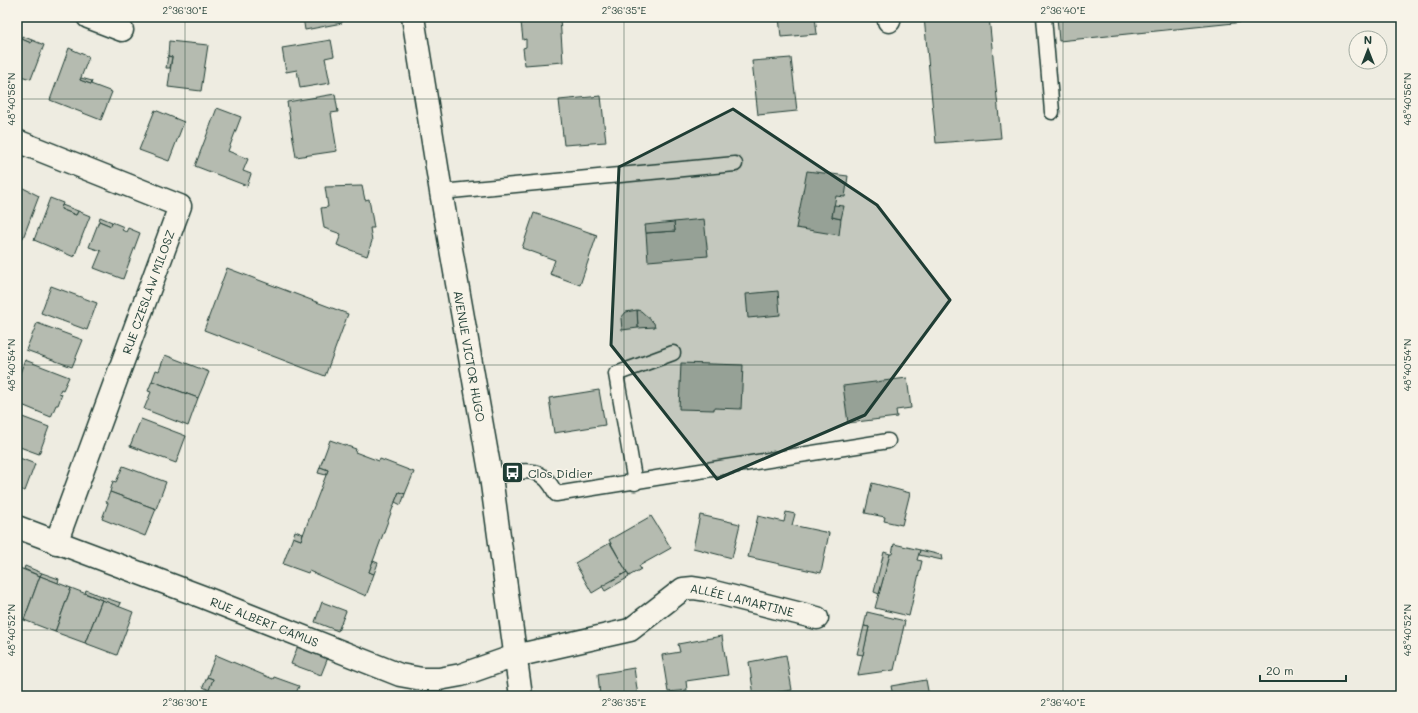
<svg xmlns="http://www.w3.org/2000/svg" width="1418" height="713" font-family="Mali,sans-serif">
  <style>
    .building { fill: #b5bbb0; stroke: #1f3d34 }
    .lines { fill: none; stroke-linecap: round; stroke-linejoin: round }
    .service-casing { stroke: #1f3d34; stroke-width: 17 }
    .minor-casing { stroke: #1f3d34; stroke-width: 25 }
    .secondary-casing { stroke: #1f3d34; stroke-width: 25 }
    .service { stroke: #f7f3e8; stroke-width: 14 }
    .minor { stroke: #f7f3e8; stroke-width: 22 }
    .secondary { stroke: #f7f3e8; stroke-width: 22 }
    .marked { fill: #1f3d34; fill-opacity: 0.2; stroke: #1f3d34; stroke-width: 3; stroke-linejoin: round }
    .ticks { fill: none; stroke: #1f3d34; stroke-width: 1; stroke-opacity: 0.45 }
    .labels { text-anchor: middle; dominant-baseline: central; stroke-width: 3; stroke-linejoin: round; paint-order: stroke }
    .street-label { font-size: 12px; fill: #1f3d34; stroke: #f7f3e8 }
    .poi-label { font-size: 12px; fill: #1f3d34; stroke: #f7f3e8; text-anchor: start }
    .neatline { fill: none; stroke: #1f3d34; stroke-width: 1.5 }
    .ticks-label { font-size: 10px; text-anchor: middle; fill: #1f3d34 }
  </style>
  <rect width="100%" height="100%" fill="#eeece1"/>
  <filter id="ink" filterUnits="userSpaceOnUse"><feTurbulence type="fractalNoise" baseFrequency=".025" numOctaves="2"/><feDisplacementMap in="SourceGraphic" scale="8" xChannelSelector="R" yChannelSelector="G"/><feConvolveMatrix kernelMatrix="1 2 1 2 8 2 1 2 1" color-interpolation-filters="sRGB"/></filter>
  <g filter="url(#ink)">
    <!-- building -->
    <g class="building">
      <polygon points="303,17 341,17 342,23 305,30"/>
      <polygon points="779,17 815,17 817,34 781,37"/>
      <polygon points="924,17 989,17 1001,138 936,143"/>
      <polygon points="1057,17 1243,17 1244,22 1059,41"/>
      <polygon points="560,18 563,62 525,65 523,48 526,47 526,39 523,40 521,22"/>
      <polygon points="22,36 32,40 31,43 21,39"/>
      <polygon points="17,37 31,43 32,40 44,45 31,79 17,75"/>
      <polygon points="331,40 334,56 325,58 330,83 300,88 297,70 286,72 282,48"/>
      <polygon points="169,41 208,45 201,91 168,87 172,57 168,56"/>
      <polygon points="69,48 89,57 80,80 112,92 101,120 50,100"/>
      <polygon points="168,56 172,57 170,68 166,68"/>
      <polygon points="791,58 797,111 758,115 752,61"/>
      <polygon points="81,78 92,81 91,84 80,80"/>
      <polygon points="335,94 338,112 331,113 337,151 296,157 287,102"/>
      <polygon points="601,96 606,142 564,145 559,100"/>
      <polygon points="217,108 241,117 228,151 248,159 243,171 251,174 247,186 195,166"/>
      <polygon points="155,110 184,122 169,161 139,150"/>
      <polygon points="807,171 848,176 845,197 836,196 832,217 841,219 839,235 796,228"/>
      <polygon points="17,185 39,196 23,238 17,235"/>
      <polygon points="362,186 365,200 369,199 374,228 370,228 372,241 367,256 337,245 341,234 324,228 321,208 328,207 325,187"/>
      <polygon points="50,198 63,203 61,209 76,215 78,211 90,216 74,257 34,240"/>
      <polygon points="62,205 78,211 76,215 61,209"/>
      <polygon points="834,205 844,206 841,219 832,217"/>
      <polygon points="534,213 597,235 580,285 550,274 555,260 522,248"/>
      <polygon points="100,217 112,222 111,226 99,221"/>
      <polygon points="704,219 708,256 648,261 646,233 675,231 674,222"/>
      <polygon points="99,221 111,226 112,222 124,227 122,230 126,232 128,228 140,233 123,279 94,268 101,251 89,247"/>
      <polygon points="674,222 675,231 646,233 645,225"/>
      <polygon points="227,268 348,314 325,376 204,330"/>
      <polygon points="51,286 97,303 87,330 41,313"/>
      <polygon points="778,291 780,315 748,318 746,294"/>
      <polygon points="637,310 641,311 654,323 655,327 638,328"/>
      <polygon points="637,310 638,328 622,330 621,318 626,312"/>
      <polygon points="37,323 83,340 72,367 26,350"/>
      <polygon points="165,355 209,372 198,398 152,381 156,370 159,371"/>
      <polygon points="25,360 69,377 63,390 61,389 59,393 62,394 58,405 56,405 51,417 17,403 17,381"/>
      <polygon points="681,363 743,365 741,409 714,408 714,410 679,409"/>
      <polygon points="907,378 911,408 896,410 897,417 848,423 843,386"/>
      <polygon points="152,381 198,398 188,426 144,409 151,392 148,391"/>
      <polygon points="599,390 605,425 554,433 549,398"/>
      <polygon points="17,415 49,427 39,454 17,446"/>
      <polygon points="141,419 186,436 176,463 130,446"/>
      <polygon points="330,440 356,449 355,452 379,461 380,459 414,472 405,494 399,492 395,502 369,572 374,574 366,596 309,571 308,573 283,564 293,537 301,540 328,470 320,467"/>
      <polygon points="17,457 35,464 25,491 17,488"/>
      <polygon points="123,466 166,482 156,509 110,492 113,481 116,482"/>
      <polygon points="320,467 328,470 326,475 318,473"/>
      <polygon points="872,483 910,493 902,525 884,521 885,517 865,513"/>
      <polygon points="110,492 156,509 145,536 102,519 108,503 106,502"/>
      <polygon points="399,492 405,494 401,505 395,502"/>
      <polygon points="786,512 795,514 792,525 829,533 821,573 748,557 758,516 784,522"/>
      <polygon points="700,515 740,524 732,558 693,548"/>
      <polygon points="651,516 671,548 639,566 641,569 629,576 609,540"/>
      <polygon points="295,531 303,534 301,540 293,537"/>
      <polygon points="610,543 627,572 592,593 575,563"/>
      <polygon points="894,544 920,550 917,560 922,561 909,616 875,608 890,554 892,554"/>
      <polygon points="920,550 941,555 942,560 919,555"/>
      <polygon points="884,552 890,554 879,594 874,592"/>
      <polygon points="373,561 378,563 374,574 369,572"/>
      <polygon points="25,566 42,573 40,576 24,569"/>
      <polygon points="17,567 40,576 24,620 17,617"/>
      <polygon points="627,572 629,577 605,591 602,586"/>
      <polygon points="42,573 59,579 58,583 40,576"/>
      <polygon points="40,576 71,588 55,632 24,620"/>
      <polygon points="71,588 102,600 85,643 55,632"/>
      <polygon points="86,590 103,597 102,600 85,593"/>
      <polygon points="103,597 121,603 119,607 102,600"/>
      <polygon points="102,600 133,612 117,655 85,643"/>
      <polygon points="322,602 346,611 338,631 315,622"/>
      <polygon points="867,612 905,621 894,670 858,675 869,627 864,626"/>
      <polygon points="864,626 869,627 863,655 857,654"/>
      <polygon points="722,636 728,675 686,681 687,690 668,692 662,655 680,652 678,644"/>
      <polygon points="299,643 329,655 321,675 291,664"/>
      <polygon points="216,655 273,679 274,677 299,686 295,696 206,696 213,679 207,677"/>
      <polygon points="786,655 792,690 754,696 749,662"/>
      <polygon points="634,668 638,696 600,696 598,674"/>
      <polygon points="207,677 213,679 209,690 203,687"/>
      <polygon points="926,680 929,696 893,696 891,686"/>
    </g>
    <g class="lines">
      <defs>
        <g id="service">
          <polyline points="1044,17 1052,112"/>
          <polyline points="441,192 735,164"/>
          <path d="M491,477C521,472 540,461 556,494L888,441"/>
          <polyline points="635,483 616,374 673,353"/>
        </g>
        <g id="minor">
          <polyline points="88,17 122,30"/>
          <polyline points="889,17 889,21"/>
          <polyline points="17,141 180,206 56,543"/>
          <path id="s1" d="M17,527L203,597L400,675L422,679H439L461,675L515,656L630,630L683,589L693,588L706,590L817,618"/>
        </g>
        <g id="secondary">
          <path id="s2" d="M413,17L441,192L491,477L521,696"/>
        </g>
      </defs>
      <!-- service casing -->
      <use href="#service" class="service-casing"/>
      <!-- minor casing -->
      <use href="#minor" class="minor-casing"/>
      <!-- secondary casing -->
      <use href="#secondary" class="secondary-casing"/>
      <!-- service -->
      <use href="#service" class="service"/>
      <!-- minor -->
      <use href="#minor" class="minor"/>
      <!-- secondary -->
      <use href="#secondary" class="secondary"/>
    </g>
  </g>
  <!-- marked area -->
  <path class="marked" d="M733,109L877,205L950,300L865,415L717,479L611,345L619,167Z"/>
  <!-- ticks -->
  <path class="ticks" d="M185,17V696M624,17V696M1063,17V696M17,99H1401M17,365H1401M17,630H1401"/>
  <!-- icons -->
  <defs>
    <symbol id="bus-square" viewBox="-11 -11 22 22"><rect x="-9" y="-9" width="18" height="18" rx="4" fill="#1f3d34" stroke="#f7f3e8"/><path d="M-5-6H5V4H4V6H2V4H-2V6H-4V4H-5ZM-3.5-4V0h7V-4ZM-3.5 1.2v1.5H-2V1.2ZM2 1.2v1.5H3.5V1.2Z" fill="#fff"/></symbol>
  </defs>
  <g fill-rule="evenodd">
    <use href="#bus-square" x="500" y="460" width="25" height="25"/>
  </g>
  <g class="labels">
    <!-- street labels -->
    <g class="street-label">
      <text transform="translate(148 292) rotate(-70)">RUE CZESLAW MILOSZ</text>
      <text stroke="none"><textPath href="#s2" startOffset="344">AVENUE VICTOR HUGO</textPath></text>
      <text stroke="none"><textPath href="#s1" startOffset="775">ALLÉE LAMARTINE</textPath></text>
      <text stroke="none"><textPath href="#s1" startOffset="265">RUE ALBERT CAMUS</textPath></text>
    </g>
    <!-- poi labels -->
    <g class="poi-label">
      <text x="528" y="473">Clos Didier</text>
    </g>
  </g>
  <!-- margin -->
  <rect width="1418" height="713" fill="none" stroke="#f7f3e8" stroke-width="44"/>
  <!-- north arrow -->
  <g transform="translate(1368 50)"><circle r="19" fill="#f7f3e8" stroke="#a1aaa0"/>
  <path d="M0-3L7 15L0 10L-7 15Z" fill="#1f3d34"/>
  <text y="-6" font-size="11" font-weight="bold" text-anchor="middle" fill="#1f3d34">N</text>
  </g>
  <!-- scale -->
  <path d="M1260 675v6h86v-6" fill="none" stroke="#1f3d34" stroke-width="2"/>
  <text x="1266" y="675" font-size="12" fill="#1f3d34" stroke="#f7f3e8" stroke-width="3" paint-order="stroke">20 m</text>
  <rect x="22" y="22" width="1374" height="669" class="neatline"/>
  <g class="ticks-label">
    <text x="185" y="14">2°36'30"E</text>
    <text x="624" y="14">2°36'35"E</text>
    <text x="1063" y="14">2°36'40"E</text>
    <text transform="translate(11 99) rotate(-90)" y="4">48°40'56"N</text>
    <text transform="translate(1407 99) rotate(-90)" y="4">48°40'56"N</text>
    <text transform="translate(11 365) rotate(-90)" y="4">48°40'54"N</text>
    <text transform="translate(1407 365) rotate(-90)" y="4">48°40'54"N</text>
    <text transform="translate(11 630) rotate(-90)" y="4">48°40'52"N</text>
    <text transform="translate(1407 630) rotate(-90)" y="4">48°40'52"N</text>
    <text x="185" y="706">2°36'30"E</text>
    <text x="624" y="706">2°36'35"E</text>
    <text x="1063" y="706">2°36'40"E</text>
  </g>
</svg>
